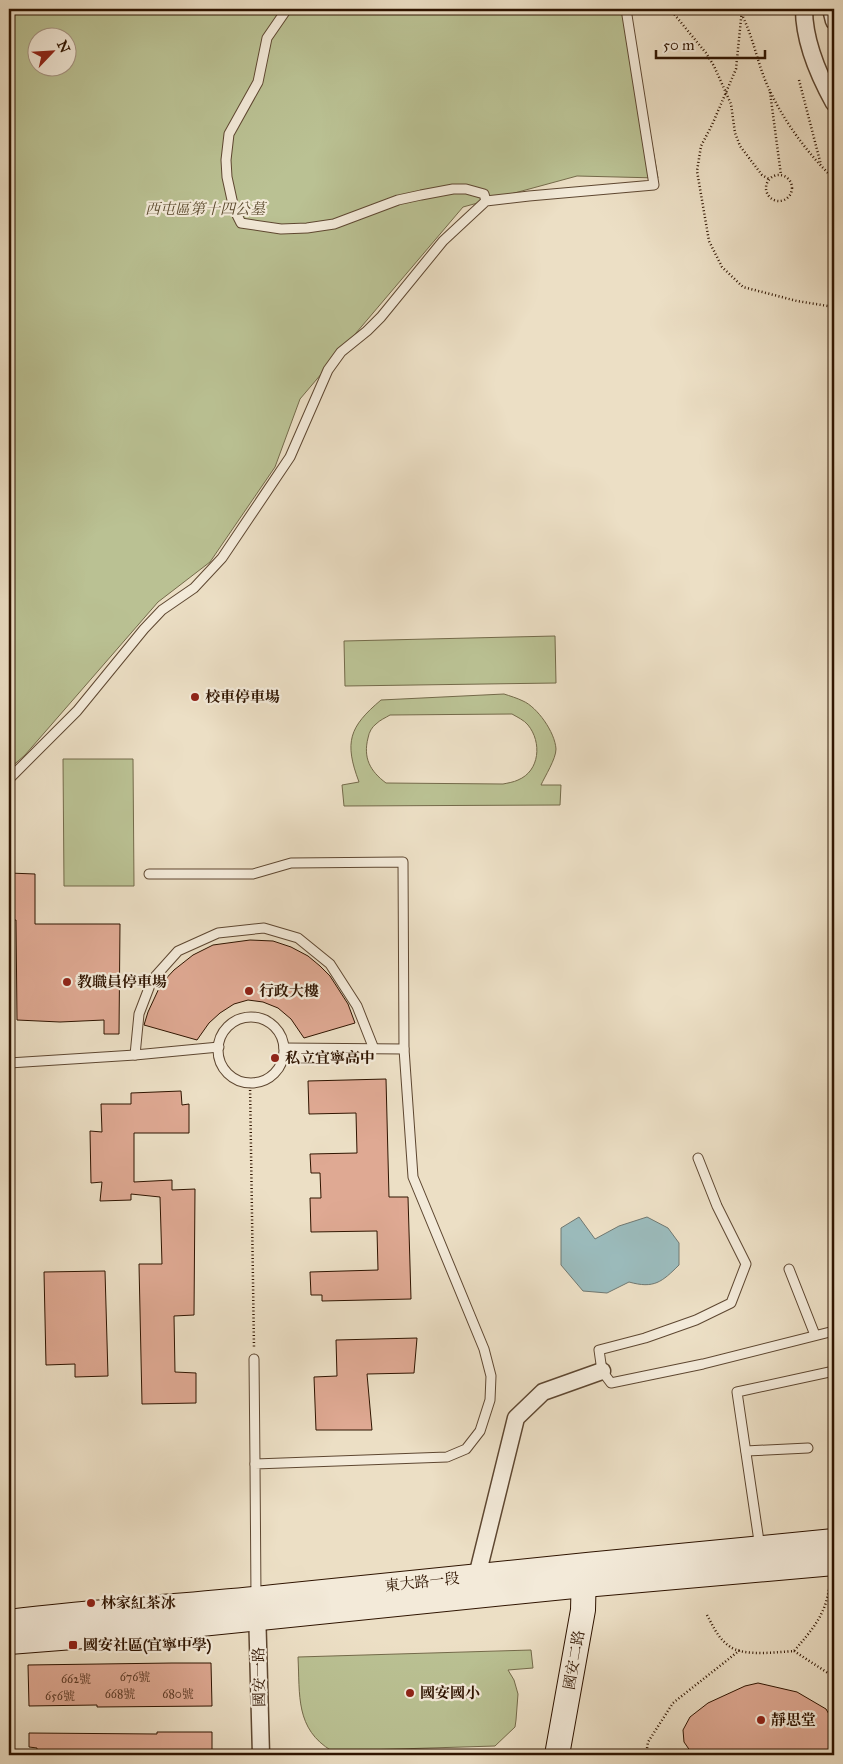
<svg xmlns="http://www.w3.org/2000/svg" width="843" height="1764" font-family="'IM FELL Great Primer','Noto Serif TC',serif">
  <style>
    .green { fill: #bac193; stroke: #746a4a; fill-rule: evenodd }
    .water { fill: #9bbbbc; stroke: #707871 }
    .building { fill: #dfa993; stroke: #2f1400 }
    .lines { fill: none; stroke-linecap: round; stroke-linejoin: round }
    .lane-casing { stroke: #5e4731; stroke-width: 11 }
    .street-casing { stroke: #5e4731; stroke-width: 19 }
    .secondary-casing { stroke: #2f1400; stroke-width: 26 }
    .path { stroke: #2f1400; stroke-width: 2.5; stroke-dasharray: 1 2.5; stroke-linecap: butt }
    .lane { stroke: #f3ead9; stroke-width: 9 }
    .street { stroke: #f3ead9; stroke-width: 16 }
    .secondary { stroke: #f3ead9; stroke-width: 24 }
    .poi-dot { fill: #8f2418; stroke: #f3ead9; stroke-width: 2 }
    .labels { text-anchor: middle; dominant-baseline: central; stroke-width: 4.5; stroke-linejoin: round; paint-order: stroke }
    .number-label { font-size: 12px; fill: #5b3925 }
    .park-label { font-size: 15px; font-style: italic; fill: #59482c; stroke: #f3ead9 }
    .poi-label { font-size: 15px; font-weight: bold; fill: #2f1400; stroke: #f3ead9; text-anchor: start }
    .street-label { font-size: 15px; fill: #2f1400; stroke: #f3ead9 }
  </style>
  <rect width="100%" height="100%" fill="#ecdfc5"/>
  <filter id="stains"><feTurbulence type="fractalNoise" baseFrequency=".004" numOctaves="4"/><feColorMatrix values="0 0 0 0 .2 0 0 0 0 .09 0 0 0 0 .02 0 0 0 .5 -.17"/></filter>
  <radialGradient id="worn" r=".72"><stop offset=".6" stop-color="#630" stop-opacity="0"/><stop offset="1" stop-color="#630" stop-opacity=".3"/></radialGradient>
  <!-- green -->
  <g class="green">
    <path d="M9,9H628L658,178L577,176L463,207L300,399L275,467L210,562L158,602L25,755L9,769ZM38,38H68V68H38Z"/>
    <polygon points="555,636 556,683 345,686 344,641"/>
    <path d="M504,694C510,696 517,698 523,701C537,707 555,732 556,749C556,759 545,776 541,785H561L560,805L344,806L342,785L359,782C344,742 349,727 381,700ZM512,714C517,717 524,720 528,725C542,742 540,771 518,780C514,782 508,783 503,784L386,783C370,771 363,758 368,738C369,732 372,727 376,724C380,720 385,718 390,715Z"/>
    <polygon points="63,759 133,759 134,886 64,886"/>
    <path d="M531,1650L533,1668L508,1670L514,1680L518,1694L516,1720L515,1727L495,1746L332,1751C295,1729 300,1695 298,1657Z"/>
  </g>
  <!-- water -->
  <path class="water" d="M579,1217L595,1239L619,1226L647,1217L668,1228L679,1243V1265C662,1282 654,1289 629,1282L607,1293L583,1291L561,1265V1228Z"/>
  <!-- building -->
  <g class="building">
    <polygon points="9,873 35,874 35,924 120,924 119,1034 104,1034 104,1020 60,1022 17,1020 16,920 9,920"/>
    <polygon points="250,940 273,941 291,947 308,956 320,966 330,976 348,1004 355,1023 304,1038 291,1019 278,1008 263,1002 248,1000 234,1004 220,1013 209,1023 197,1040 144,1025 148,1012 161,984 174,970 193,955 213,945"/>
    <polygon points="386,1079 389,1197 408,1197 411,1299 322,1301 322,1295 311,1295 310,1272 378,1270 377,1231 311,1232 310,1198 321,1198 320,1173 311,1173 310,1154 357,1153 356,1113 309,1114 308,1081"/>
    <polygon points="181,1091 182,1105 189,1104 189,1133 134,1133 134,1182 172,1180 172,1190 195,1189 194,1315 174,1316 175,1372 196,1373 196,1403 142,1404 139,1264 162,1264 160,1197 131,1194 131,1200 100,1201 102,1182 91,1183 90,1131 102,1132 101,1104 131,1104 131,1093"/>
    <polygon points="105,1271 108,1376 75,1377 75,1364 46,1365 44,1272"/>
    <polygon points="417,1338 414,1373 367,1374 372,1430 316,1430 314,1377 337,1376 336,1340"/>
    <polygon points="172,1663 211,1663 212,1706 97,1707 97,1705 29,1706 28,1665"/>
    <polygon points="758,1683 797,1692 826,1709 834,1723 834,1733 829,1755 693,1755 684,1742 683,1730 690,1717 708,1703 745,1686"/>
    <polygon points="157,1732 212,1732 212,1755 37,1755 37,1748 29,1747 29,1733 157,1734"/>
  </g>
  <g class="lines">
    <defs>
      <g id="lane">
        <polyline points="287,9 267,38 258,82 229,134 226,160 227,177 234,209 241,223 281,229 307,228 334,224 398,200 421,195 453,189 466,189 484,194 486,201"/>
        <polyline points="9,779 77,711 144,629 162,610 194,588 222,558 290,457 328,370 341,352 367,331 381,317 443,241 486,201 529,196 654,185 626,9"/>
        <polyline points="149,874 253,874 291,863 403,862 404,1049"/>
        <circle cx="251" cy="1050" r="33"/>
        <polyline points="135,1055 139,1014 152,980 178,951 218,933 264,928 298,938 330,964 357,1006 374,1049"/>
        <polyline points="9,1063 135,1055 219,1047"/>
        <polyline points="698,1158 717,1206 746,1264 731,1303 696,1320 645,1338 599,1350 602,1371 611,1383 703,1364 834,1331"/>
        <polyline points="789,1269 815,1335"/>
        <polyline points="254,1359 255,1464"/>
        <polyline points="746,1451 808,1448"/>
        <polyline points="760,1548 737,1392 834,1371"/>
        <polyline points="256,1597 255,1464 447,1457 466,1449 480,1431 490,1400 491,1376 484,1349 413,1177 404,1049 284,1048"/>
      </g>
      <g id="street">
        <path d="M804,9C804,40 819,76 834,103"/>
        <polyline points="831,9 834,21"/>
        <polyline points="477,1576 516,1418 543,1392 602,1371"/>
        <polyline points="257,1608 261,1755"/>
      </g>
      <g id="secondary">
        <path d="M9,1622C97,1611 186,1606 274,1597C461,1578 647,1558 834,1541"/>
        <polyline points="9,1642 73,1637 584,1585 834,1563"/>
        <polyline points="557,1755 583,1610 584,1569"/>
      </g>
    </defs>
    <!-- lane casing -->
    <use href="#lane" class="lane-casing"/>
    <!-- street casing -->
    <use href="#street" class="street-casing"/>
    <!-- secondary casing -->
    <use href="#secondary" class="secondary-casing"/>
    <!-- path -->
    <g class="path">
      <polyline points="670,9 706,53 714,66 731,104 735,133 740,146 762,175 769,179"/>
      <polyline points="742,9 736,69 712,125 701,146 697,171 709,241 722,267 743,287 797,301 834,307"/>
      <path d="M743,17C754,40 758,66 769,89C785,123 808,154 834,179"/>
      <polyline points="799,80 821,165"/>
      <polyline points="770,92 781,175"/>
      <circle cx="779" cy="188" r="13"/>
      <polyline points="250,1083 254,1348"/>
      <path d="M707,1615C713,1626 718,1638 729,1646C743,1657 777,1652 794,1651C811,1631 825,1616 829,1589"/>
      <polyline points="794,1651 834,1677"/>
      <polyline points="646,1755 648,1742 673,1703 740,1650"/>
    </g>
    <!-- lane -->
    <use href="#lane" class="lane"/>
    <!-- street -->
    <use href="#street" class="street"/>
    <!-- secondary -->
    <use href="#secondary" class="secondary"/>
  </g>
  <!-- markers -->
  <g class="poi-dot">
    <circle cx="195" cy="697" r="5"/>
    <circle cx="67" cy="982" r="5"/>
    <circle cx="249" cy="991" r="5"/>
    <circle cx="275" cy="1058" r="5"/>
    <circle cx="91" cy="1603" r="5"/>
    <rect x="68" y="1640" width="10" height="10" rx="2.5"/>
    <circle cx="410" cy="1693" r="5"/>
    <circle cx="761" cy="1720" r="5"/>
  </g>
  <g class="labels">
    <!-- number labels -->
    <g class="number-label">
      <text x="135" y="1677">676號</text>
      <text x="76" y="1679">662號</text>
      <text x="120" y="1694">668號</text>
      <text x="178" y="1694">680號</text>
      <text x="60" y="1696">656號</text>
    </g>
    <!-- park labels -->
    <g class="park-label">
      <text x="205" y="209">西屯區第十四公墓</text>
    </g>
    <!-- poi labels -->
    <g class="poi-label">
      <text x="205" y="697">校車停車場</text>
      <text x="77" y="982">教職員停車場</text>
      <text x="259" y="991">行政大樓</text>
      <text x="285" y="1058">私立宜寧高中</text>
      <text x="101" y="1603">林家紅茶冰</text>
      <text x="83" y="1645">國安社區(宜寧中學)</text>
      <text x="420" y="1693">國安國小</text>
      <text x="771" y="1720">靜思堂</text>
    </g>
    <!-- street labels -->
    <g class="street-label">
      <text transform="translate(422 1582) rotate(-6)">東大路一段</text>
      <text transform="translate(574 1660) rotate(-80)">國安二路</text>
      <text transform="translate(259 1677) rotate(-91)">國安一路</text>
    </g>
  </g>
  <!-- margin -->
  <rect width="843" height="1764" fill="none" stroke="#ecdfc5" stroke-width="30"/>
  <rect x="10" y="10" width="823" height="1744" fill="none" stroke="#2f1400" stroke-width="2.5"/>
  <rect x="15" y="15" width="813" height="1734" fill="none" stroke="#2f1400"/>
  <!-- north arrow -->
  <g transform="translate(52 52) rotate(65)"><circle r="24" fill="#f3ead9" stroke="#a59482"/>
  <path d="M0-4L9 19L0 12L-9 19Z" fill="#8f2418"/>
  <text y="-8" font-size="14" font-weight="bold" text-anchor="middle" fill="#2f1400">N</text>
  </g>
  <!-- scale -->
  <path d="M656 50v8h109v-8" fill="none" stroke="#2f1400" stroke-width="2.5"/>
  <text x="663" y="50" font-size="15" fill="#2f1400" stroke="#f3ead9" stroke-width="4" paint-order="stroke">50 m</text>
  <rect width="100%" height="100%" filter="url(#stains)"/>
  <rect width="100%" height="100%" fill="url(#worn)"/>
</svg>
